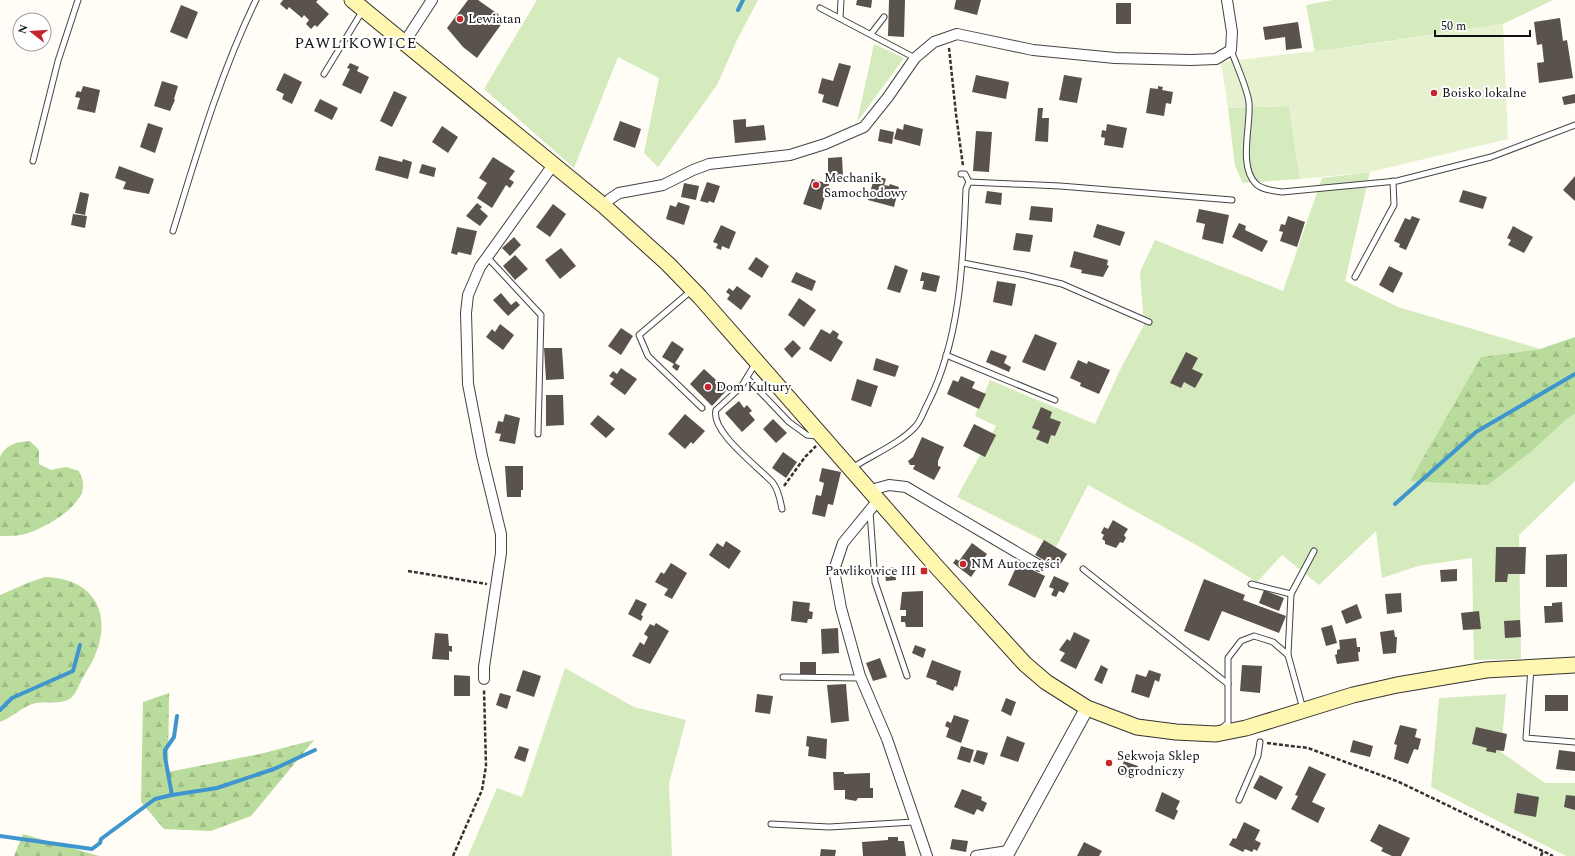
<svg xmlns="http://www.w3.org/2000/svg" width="1575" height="856" font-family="Spectral,serif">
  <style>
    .green { fill: #d5ebbd }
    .forest { fill: url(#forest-firs) }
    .pitch { fill: #e6f2cf }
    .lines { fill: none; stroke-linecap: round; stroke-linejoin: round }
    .stream { stroke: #3f96cf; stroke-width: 4 }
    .building { fill: #5a524d }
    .service-casing { stroke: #444; stroke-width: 7 }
    .minor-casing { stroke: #444; stroke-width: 12 }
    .tertiary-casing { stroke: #444; stroke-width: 15 }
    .secondary-casing { stroke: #333; stroke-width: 17 }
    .path { stroke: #333; stroke-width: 2.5; stroke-dasharray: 4 2; stroke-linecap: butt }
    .service { stroke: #fff; stroke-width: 5 }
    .minor { stroke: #fff; stroke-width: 10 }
    .tertiary { stroke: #fff; stroke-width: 13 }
    .secondary { stroke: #fff6b0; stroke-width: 15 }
    .poi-dot { fill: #c4262e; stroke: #fff; stroke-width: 1.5 }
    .labels { text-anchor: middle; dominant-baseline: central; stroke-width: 4; stroke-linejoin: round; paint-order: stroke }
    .poi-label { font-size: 13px; fill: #111; stroke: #fff; text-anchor: start }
    .quarter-label { font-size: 15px; letter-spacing: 1px; fill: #111; stroke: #fff }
  </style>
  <defs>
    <pattern id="forest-firs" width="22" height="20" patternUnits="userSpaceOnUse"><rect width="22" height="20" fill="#b9dc9c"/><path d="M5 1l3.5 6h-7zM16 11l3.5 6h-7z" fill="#9ebc85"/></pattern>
  </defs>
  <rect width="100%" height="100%" fill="#fffdf5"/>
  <!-- green -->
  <g class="green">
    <polygon points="537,0 758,0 737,40 717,85 658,167 644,153 659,78 618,57 574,168 484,89"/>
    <polygon points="1333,0 1553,0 1503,24 1315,52 1306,5"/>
    <polygon points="874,44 904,58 857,122"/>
    <polygon points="1289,106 1300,179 1243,183 1235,166 1228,108"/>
    <polygon points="1370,172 1345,281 1398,307 1540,349 1481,357 1488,485 1532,451 1567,419 1575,414 1575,481 1519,535 1521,659 1474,660 1472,558 1418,566 1382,578 1376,531 1319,585 1282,555 1257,582 1198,546 1088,485 1056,547 957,497 996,426 975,416 990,380 1095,424 1119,372 1144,325 1140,272 1155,240 1283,291 1322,178"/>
    <polygon points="565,668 634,707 686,720 669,783 672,856 468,856 497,788 522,797"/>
    <polygon points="1506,694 1501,752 1545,783 1575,783 1575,856 1566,856 1431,787 1439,698"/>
  </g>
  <!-- forest -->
  <g class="forest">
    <polygon points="1575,337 1575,414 1567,419 1532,451 1488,485 1410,481 1481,357 1540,349"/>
    <path d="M30,441L39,450V464L51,470L66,467L79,471C80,475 83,479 83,483C86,506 43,529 25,534C17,536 8,536 0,536V457C6,444 17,442 30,441Z"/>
    <path d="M45,577C106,579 115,630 85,674C80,681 77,693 71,698C59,706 44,700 32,704C21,708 11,718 0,722V595L30,582Z"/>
    <polygon points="169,693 168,772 260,754 314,740 251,816 211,831 164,829 141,802 143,702"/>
    <polygon points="23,834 99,856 14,856"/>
  </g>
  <!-- pitch -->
  <polygon class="pitch" points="1503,24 1508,139 1370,172 1300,179 1289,106 1228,108 1221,62 1359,46"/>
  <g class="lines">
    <!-- stream -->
    <g class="stream">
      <polyline points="738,10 743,0"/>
      <polyline points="1395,504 1476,432 1575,374"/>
      <polyline points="0,710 12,698 73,671 80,645"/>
      <polyline points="172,795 165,757 165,750 174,737 177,716"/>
      <polyline points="0,836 92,849 100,843 101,839 155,799 172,795 217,788 274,769 315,750"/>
    </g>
  </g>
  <!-- building -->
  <g class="building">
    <polygon points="283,0 318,0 316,2 329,14 317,27 315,25 311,29 306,24 309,20 304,15 302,18 289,7 287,10 280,4"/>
    <polygon points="468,0 478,0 505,19 477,58 463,47 447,28"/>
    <polygon points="857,0 872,0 871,8 856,5"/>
    <polygon points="889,0 905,0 904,37 888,36"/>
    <polygon points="956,0 981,0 977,15 954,9"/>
    <rect x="1116" y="3" width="15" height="21"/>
    <polygon points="181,5 198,12 187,39 170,32"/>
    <polygon points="1560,18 1563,41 1567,40 1573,78 1539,83 1537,63 1544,62 1542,44 1537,45 1534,22"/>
    <polygon points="1298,22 1302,48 1286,50 1285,37 1265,40 1263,27"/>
    <polygon points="350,63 359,67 357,71 369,77 361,94 342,85 350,69 347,68"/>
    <polygon points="839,63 851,66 838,107 822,102 824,95 818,93 822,78 833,81"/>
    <polygon points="284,73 302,82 292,104 282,99 284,94 276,90"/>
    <polygon points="976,75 1009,82 1006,99 972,92"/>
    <polygon points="1064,75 1082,78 1077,103 1059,100"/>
    <polygon points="162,81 178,86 174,99 175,100 170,111 154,106"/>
    <polygon points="83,86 100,90 95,113 77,109 80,98 75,97 77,91 81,92"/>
    <polygon points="1158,86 1163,87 1162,90 1173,92 1171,104 1166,103 1164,116 1146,113 1150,88 1158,89"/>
    <polygon points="394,91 407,97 392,127 380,121"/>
    <polygon points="1575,94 1575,103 1564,105 1562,97"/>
    <polygon points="320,99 338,108 332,120 314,111"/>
    <polygon points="1038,108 1043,108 1042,118 1049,118 1048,142 1035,141"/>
    <polygon points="746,119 746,127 764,125 766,140 735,143 733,120"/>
    <polygon points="620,121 641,129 635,148 613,140"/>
    <polygon points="148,123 163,128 155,153 140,147"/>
    <polygon points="904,124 923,129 920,146 894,139 897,128 903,130"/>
    <polygon points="1107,124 1127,128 1123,148 1104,145 1105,138 1101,137 1102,130 1106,131"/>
    <polygon points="442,126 458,137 448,153 432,142"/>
    <polygon points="880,129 894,132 892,144 878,141"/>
    <polygon points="976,131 992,132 989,172 973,171"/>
    <polygon points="379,156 402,162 403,159 412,162 408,179 375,170"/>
    <polygon points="493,157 515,171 509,179 514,182 510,188 506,185 492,208 477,198 487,183 479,178"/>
    <polygon points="842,157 843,176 828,177 828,158"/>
    <polygon points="422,164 436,168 434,177 419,173"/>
    <polygon points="119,166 154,179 149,194 123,189 126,182 115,178"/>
    <polygon points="875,175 886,179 884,185 889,186 890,184 899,187 894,207 868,200"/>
    <polygon points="1575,176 1575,201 1563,190"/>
    <polygon points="812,179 829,184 821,210 803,204"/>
    <polygon points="707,182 720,186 714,203 709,201 708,203 700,201"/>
    <polygon points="684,183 699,186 696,200 681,197"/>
    <polygon points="1463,190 1487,197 1483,209 1459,202"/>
    <polygon points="987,191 1002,193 1001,205 985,203"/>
    <polygon points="80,192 89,194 85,215 75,213"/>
    <polygon points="678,202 690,206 684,225 666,219 670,205 676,207"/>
    <polygon points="477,203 482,207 480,209 488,216 480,226 466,216"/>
    <polygon points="553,204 566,214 550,237 536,227"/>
    <polygon points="1031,206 1053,208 1052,222 1029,220"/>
    <polygon points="1199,209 1229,215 1223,244 1202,239 1205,224 1196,222"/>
    <polygon points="73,214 87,216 85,228 71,225"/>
    <polygon points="1288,216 1305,222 1297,247 1280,241 1283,232 1279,231 1281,224 1285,225"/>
    <polygon points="1412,216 1420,219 1406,250 1399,247 1400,244 1394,241 1405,218 1410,220"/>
    <polygon points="1239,223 1246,226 1245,230 1268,241 1262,252 1232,237"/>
    <polygon points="1097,224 1125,232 1120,246 1093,237"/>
    <polygon points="721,225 736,232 729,249 722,246 721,250 716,248 718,244 713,242"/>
    <polygon points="1513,226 1533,237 1524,253 1508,245 1511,240 1507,238"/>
    <polygon points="457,227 477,231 471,255 458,252 457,255 451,253"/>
    <polygon points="1016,233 1033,235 1030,252 1013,250"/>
    <polygon points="514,237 521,245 510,256 502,248"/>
    <polygon points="561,248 576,266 560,279 545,260"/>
    <polygon points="1074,251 1108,260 1107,265 1109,266 1103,277 1081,273 1082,270 1070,267"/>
    <polygon points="515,255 528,269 515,280 503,266"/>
    <polygon points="756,257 769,266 762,278 748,269"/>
    <polygon points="895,265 908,270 900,293 887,289"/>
    <polygon points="1389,266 1403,273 1393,293 1379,285"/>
    <polygon points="796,272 816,281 812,291 791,282"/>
    <polygon points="922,272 940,276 936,292 922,289 924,281 920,281"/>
    <polygon points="997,281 1016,284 1012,306 993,302"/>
    <polygon points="737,286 751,296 741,310 727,299 730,295 726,292 729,288 733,291"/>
    <polygon points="501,293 511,305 516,301 520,305 508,316 493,300"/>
    <polygon points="799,298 816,310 804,327 788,315"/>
    <polygon points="500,324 514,335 503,350 486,337 492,329 495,332"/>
    <polygon points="621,328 633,336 621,355 608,346"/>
    <polygon points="821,329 830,334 833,330 839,334 837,338 843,342 831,362 809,349"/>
    <polygon points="1035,334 1057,343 1045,371 1022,362"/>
    <polygon points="793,340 801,348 792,358 784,349"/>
    <polygon points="672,341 684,349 675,363 680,366 677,371 672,367 674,364 662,357"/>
    <polygon points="544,348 562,348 564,379 546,380"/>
    <polygon points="991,350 1007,356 1004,363 1011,367 1009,372 986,362"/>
    <polygon points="1186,352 1198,358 1192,369 1203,374 1195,388 1184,382 1181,388 1170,383"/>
    <polygon points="876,358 899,366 895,377 873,370"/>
    <polygon points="1078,360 1087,364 1088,361 1110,370 1099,394 1080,386 1081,383 1070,378"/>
    <polygon points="621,368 637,379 625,395 610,384 614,379 609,376 613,371 617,374"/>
    <polygon points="704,369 727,390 712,406 690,384"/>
    <polygon points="961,376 975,382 972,388 986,394 979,409 947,394 953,380 958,382"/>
    <polygon points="857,379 878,386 871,407 851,400"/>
    <polygon points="546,395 563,395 564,425 546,426"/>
    <polygon points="739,401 744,408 747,405 752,411 749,413 755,420 742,432 725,413"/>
    <polygon points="1041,407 1052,412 1050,418 1061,422 1055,436 1051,435 1048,444 1036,439 1040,431 1032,428"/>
    <polygon points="505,414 520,418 515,444 499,441 501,434 495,433 498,421 503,422"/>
    <polygon points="685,414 705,431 693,444 691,442 685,449 668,434"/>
    <polygon points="598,415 615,429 606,438 590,424"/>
    <polygon points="773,419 787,433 776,443 763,429"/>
    <polygon points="974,424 996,435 985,457 963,446"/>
    <polygon points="922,437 944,447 938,461 938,466 941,467 934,480 913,469 915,465 910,465 908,461 913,457"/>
    <polygon points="783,452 797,462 786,478 772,468"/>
    <polygon points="505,466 523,466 523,490 521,490 521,497 507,497"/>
    <polygon points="822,468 841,472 833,505 828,504 825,517 812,514 816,495 821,496 824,483 819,481"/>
    <polygon points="1113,520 1128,529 1124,535 1126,538 1123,543 1120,542 1116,548 1105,544 1105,541 1102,539 1104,535 1101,533 1104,527 1108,529"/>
    <polygon points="1044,540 1067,554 1058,568 1035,555"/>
    <polygon points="726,541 741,551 729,569 709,555 717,543 723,547"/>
    <polygon points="972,543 987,554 971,577 953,563 956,559 959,561"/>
    <polygon points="1496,547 1526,547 1525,574 1508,574 1507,582 1495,582"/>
    <polygon points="1567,554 1567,587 1546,587 1546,555"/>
    <polygon points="671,563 687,573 672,599 664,595 668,589 655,582 661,572 664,574"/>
    <polygon points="1018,563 1045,576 1035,598 1008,585"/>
    <polygon points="894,567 896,580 886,581 884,569"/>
    <polygon points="1457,569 1457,581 1441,582 1440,570"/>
    <polygon points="1054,576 1069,583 1064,593 1059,591 1056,597 1051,595 1054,589 1049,587"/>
    <polygon points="1204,579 1245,595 1243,600 1286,616 1279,633 1222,611 1209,641 1184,631"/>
    <polygon points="1264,590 1284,598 1279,611 1259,603"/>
    <polygon points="923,591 923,627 906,627 905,622 901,622 901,616 906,616 906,610 900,610 902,592"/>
    <polygon points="1401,593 1402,612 1387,614 1385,594"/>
    <polygon points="636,599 647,604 641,615 643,616 641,621 628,614"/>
    <polygon points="793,601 810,603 809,611 813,612 812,619 808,619 807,623 791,621"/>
    <polygon points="1562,602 1563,622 1545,623 1544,606 1552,606 1552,603"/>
    <polygon points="1357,604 1362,618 1346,624 1341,611"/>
    <polygon points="1479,611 1481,629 1463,630 1461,613"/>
    <polygon points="1520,620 1521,637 1505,638 1504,621"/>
    <polygon points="656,623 669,631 650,664 632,656 640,642 644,645 648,637 644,634 650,624 654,626"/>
    <polygon points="1332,625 1337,643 1326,646 1321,628"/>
    <polygon points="838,628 839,653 822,654 821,629"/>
    <polygon points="1394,630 1395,637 1397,637 1396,653 1383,654 1380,632"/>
    <polygon points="1074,632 1090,640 1076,669 1060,661 1065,653 1059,650 1067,639 1070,641"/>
    <polygon points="435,633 448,634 449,646 452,646 452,652 449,651 449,660 432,659"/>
    <polygon points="1356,638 1357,647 1360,647 1360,652 1358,652 1359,661 1337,664 1335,655 1337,654 1337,650 1340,649 1339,640"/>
    <polygon points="915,645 926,649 923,658 912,653"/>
    <polygon points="880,658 887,677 873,681 866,663"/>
    <polygon points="932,660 961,671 957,687 955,686 953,691 936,684 937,681 926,677"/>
    <polygon points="800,662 816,662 816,674 800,675"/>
    <polygon points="1101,665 1108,669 1102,684 1094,680"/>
    <polygon points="1242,665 1262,666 1260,693 1240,691"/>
    <polygon points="523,670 541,676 534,697 516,691"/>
    <polygon points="1149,670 1161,674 1159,682 1155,680 1149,698 1131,692 1136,674 1146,677"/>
    <polygon points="454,675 470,676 470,696 454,696"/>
    <polygon points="846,684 849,721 831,723 827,685"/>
    <polygon points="500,693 511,696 507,709 496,705"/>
    <polygon points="757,694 773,696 770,714 755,712"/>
    <rect x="1545" y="695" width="23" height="16"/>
    <polygon points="1006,698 1016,702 1011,716 1001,711"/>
    <polygon points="954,715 969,720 961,743 946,737 949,728 945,726 947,721 951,723"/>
    <polygon points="1400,725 1417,729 1415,737 1421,739 1418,750 1414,749 1408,764 1394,759 1397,745 1394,744"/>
    <polygon points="1476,727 1507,734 1504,751 1496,750 1496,753 1486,751 1487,748 1472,744"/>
    <polygon points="807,736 827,739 826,759 808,756 809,747 806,746"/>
    <polygon points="1007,736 1025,743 1018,762 1000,756"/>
    <polygon points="1353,740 1373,746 1370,757 1350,752"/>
    <polygon points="519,746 529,749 525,762 514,758"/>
    <polygon points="961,746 974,750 970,763 957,759"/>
    <polygon points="977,750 988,753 984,765 973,761"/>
    <polygon points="1559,750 1575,752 1575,771 1556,769"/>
    <polygon points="1124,761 1138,766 1134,779 1119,774"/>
    <polygon points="1309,766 1326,774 1312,802 1325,808 1318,823 1291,809 1298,796 1295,795"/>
    <polygon points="833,772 844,772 844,774 870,773 870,788 873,788 873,798 858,798 856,801 845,799 845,790 834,790"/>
    <polygon points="1260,775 1283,787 1276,800 1253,788"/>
    <polygon points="962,789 982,797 981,800 987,803 983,812 977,809 974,815 954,807"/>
    <polygon points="1162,792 1180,801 1176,809 1178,811 1174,820 1155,811"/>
    <polygon points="1517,793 1539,797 1536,817 1514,813"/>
    <polygon points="1566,795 1575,796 1575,810 1564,807"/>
    <polygon points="1244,822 1260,830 1255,840 1261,843 1257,851 1254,849 1252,852 1245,849 1243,852 1229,845 1233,838 1236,839"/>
    <polygon points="1379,824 1410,838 1401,856 1392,856 1381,851 1383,848 1370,841"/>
    <polygon points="888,837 898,837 898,841 904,841 906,856 863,856 862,842 888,840"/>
    <polygon points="952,839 968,841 966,852 950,849"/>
    <polygon points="1084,842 1102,851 1099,856 1077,856"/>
    <polygon points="821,849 836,850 835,856 820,856"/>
  </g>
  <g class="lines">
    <defs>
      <g id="service">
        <polyline points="820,8 915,58"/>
        <polyline points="840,18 841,0"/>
        <polyline points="871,34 884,17"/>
        <path d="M1231,50C1236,64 1248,90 1249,103C1251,126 1238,166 1256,184C1263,190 1274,191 1282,192L1397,181L1491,157L1575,125"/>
        <polyline points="324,74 363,10"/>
        <polyline points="33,161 58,61 78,0"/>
        <polyline points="961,174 965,174 969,182"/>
        <path d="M173,231C197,153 220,74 256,0"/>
        <polyline points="487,257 541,315 538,434"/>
        <polyline points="963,263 1025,275 1062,284 1149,322"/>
        <polyline points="1355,277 1394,205 1393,181"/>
        <polyline points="692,290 639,335 648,356 702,408"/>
        <polyline points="946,355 1055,400"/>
        <path d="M755,364L741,387L716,410C710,432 760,468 773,483C779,491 780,500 782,509"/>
        <polyline points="747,378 789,422 807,435 817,436"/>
        <path d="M852,468C872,455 899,444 915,427C921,421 924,410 928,403C961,337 963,261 966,189L969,182L1060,186L1232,200"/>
        <polyline points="870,512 875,582 907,676"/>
        <polyline points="1083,569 1228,684"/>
        <polyline points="1251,584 1291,594"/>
        <polyline points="1288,655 1291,594 1314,551"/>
        <polyline points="1531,668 1526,738 1575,742"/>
        <polyline points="783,677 861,678"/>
        <polyline points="1222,728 1228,723 1228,658 1241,641 1254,636 1273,642 1288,655 1303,709"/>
        <polyline points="1239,800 1258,756 1260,742"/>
        <polyline points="771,824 829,827 914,822"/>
      </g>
      <g id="minor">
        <polyline points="404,43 432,0"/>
        <polyline points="604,206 610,199 619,193 663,185 693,170 709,164 790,155 825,144 864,127 888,97 915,58 934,42 957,34 1033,50 1115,58 1191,60 1216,59 1231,50 1232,32 1227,0"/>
        <polyline points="871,490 889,485 906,487 1040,566"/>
        <polyline points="879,499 843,543 834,570 841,608 860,676 887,739 927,856"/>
        <polyline points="484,679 484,667 501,553 501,534 482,456 468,384 466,313 468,295 480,267 553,165"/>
        <polyline points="976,856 1008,851"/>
      </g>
      <polyline id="tertiary" points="1006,856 1087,708"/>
      <polyline id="secondary" points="352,0 604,206 668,264 700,297 935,565 1025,664 1046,682 1087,708 1137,727 1176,732 1216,734 1246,728 1353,695 1397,685 1486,670 1575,665"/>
    </defs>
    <!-- service casing -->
    <use href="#service" class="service-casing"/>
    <!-- minor casing -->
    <use href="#minor" class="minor-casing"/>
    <!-- tertiary casing -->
    <use href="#tertiary" class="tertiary-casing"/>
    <!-- secondary casing -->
    <use href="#secondary" class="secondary-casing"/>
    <!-- path -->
    <g class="path">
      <polyline points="949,48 956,114 963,166"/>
      <polyline points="784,486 805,457 816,446"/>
      <polyline points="408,571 487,584"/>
      <polyline points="1267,743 1308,748 1399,782 1553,856"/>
      <polyline points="453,856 482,790 486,766 484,689"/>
      <polyline points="1541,856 1543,851"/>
    </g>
    <!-- service -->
    <use href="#service" class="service"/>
    <!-- minor -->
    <use href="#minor" class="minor"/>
    <!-- tertiary -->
    <use href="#tertiary" class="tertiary"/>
    <!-- secondary -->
    <use href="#secondary" class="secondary"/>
  </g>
  <!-- markers -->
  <g class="poi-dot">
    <circle cx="460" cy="19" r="4"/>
    <circle cx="1434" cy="93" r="4"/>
    <circle cx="816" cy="185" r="4"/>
    <circle cx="708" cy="387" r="4"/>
    <circle cx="963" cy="564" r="4"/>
    <rect x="920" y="567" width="8" height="8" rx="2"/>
    <circle cx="1109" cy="763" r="4"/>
  </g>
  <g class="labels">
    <!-- poi labels -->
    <g class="poi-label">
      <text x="468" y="19">Lewiatan</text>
      <text x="1442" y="93">Boisko lokalne</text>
      <text x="824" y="178">Mechanik<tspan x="824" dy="15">Samochodowy</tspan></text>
      <text x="716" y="387">Dom Kultury</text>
      <text x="971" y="564">NM Autoczęści</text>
      <text x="916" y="571" text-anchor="end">Pawlikowice III</text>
      <text x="1117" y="756">Sekwoja Sklep<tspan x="1117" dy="15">Ogrodniczy</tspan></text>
    </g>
    <!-- quarter labels -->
    <g class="quarter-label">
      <text x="356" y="43">PAWLIKOWICE</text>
    </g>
  </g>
  <!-- north arrow -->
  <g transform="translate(32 32) rotate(287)"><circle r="19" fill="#ffffff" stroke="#a0a0a0"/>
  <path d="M0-3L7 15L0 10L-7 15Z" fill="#c4262e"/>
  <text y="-6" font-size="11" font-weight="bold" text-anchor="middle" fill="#111111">N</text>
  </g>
  <!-- scale -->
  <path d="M1435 30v6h95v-6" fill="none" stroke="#111111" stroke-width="2"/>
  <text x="1441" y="30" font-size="12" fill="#111111" stroke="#ffffff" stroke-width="3" paint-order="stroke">50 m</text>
</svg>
